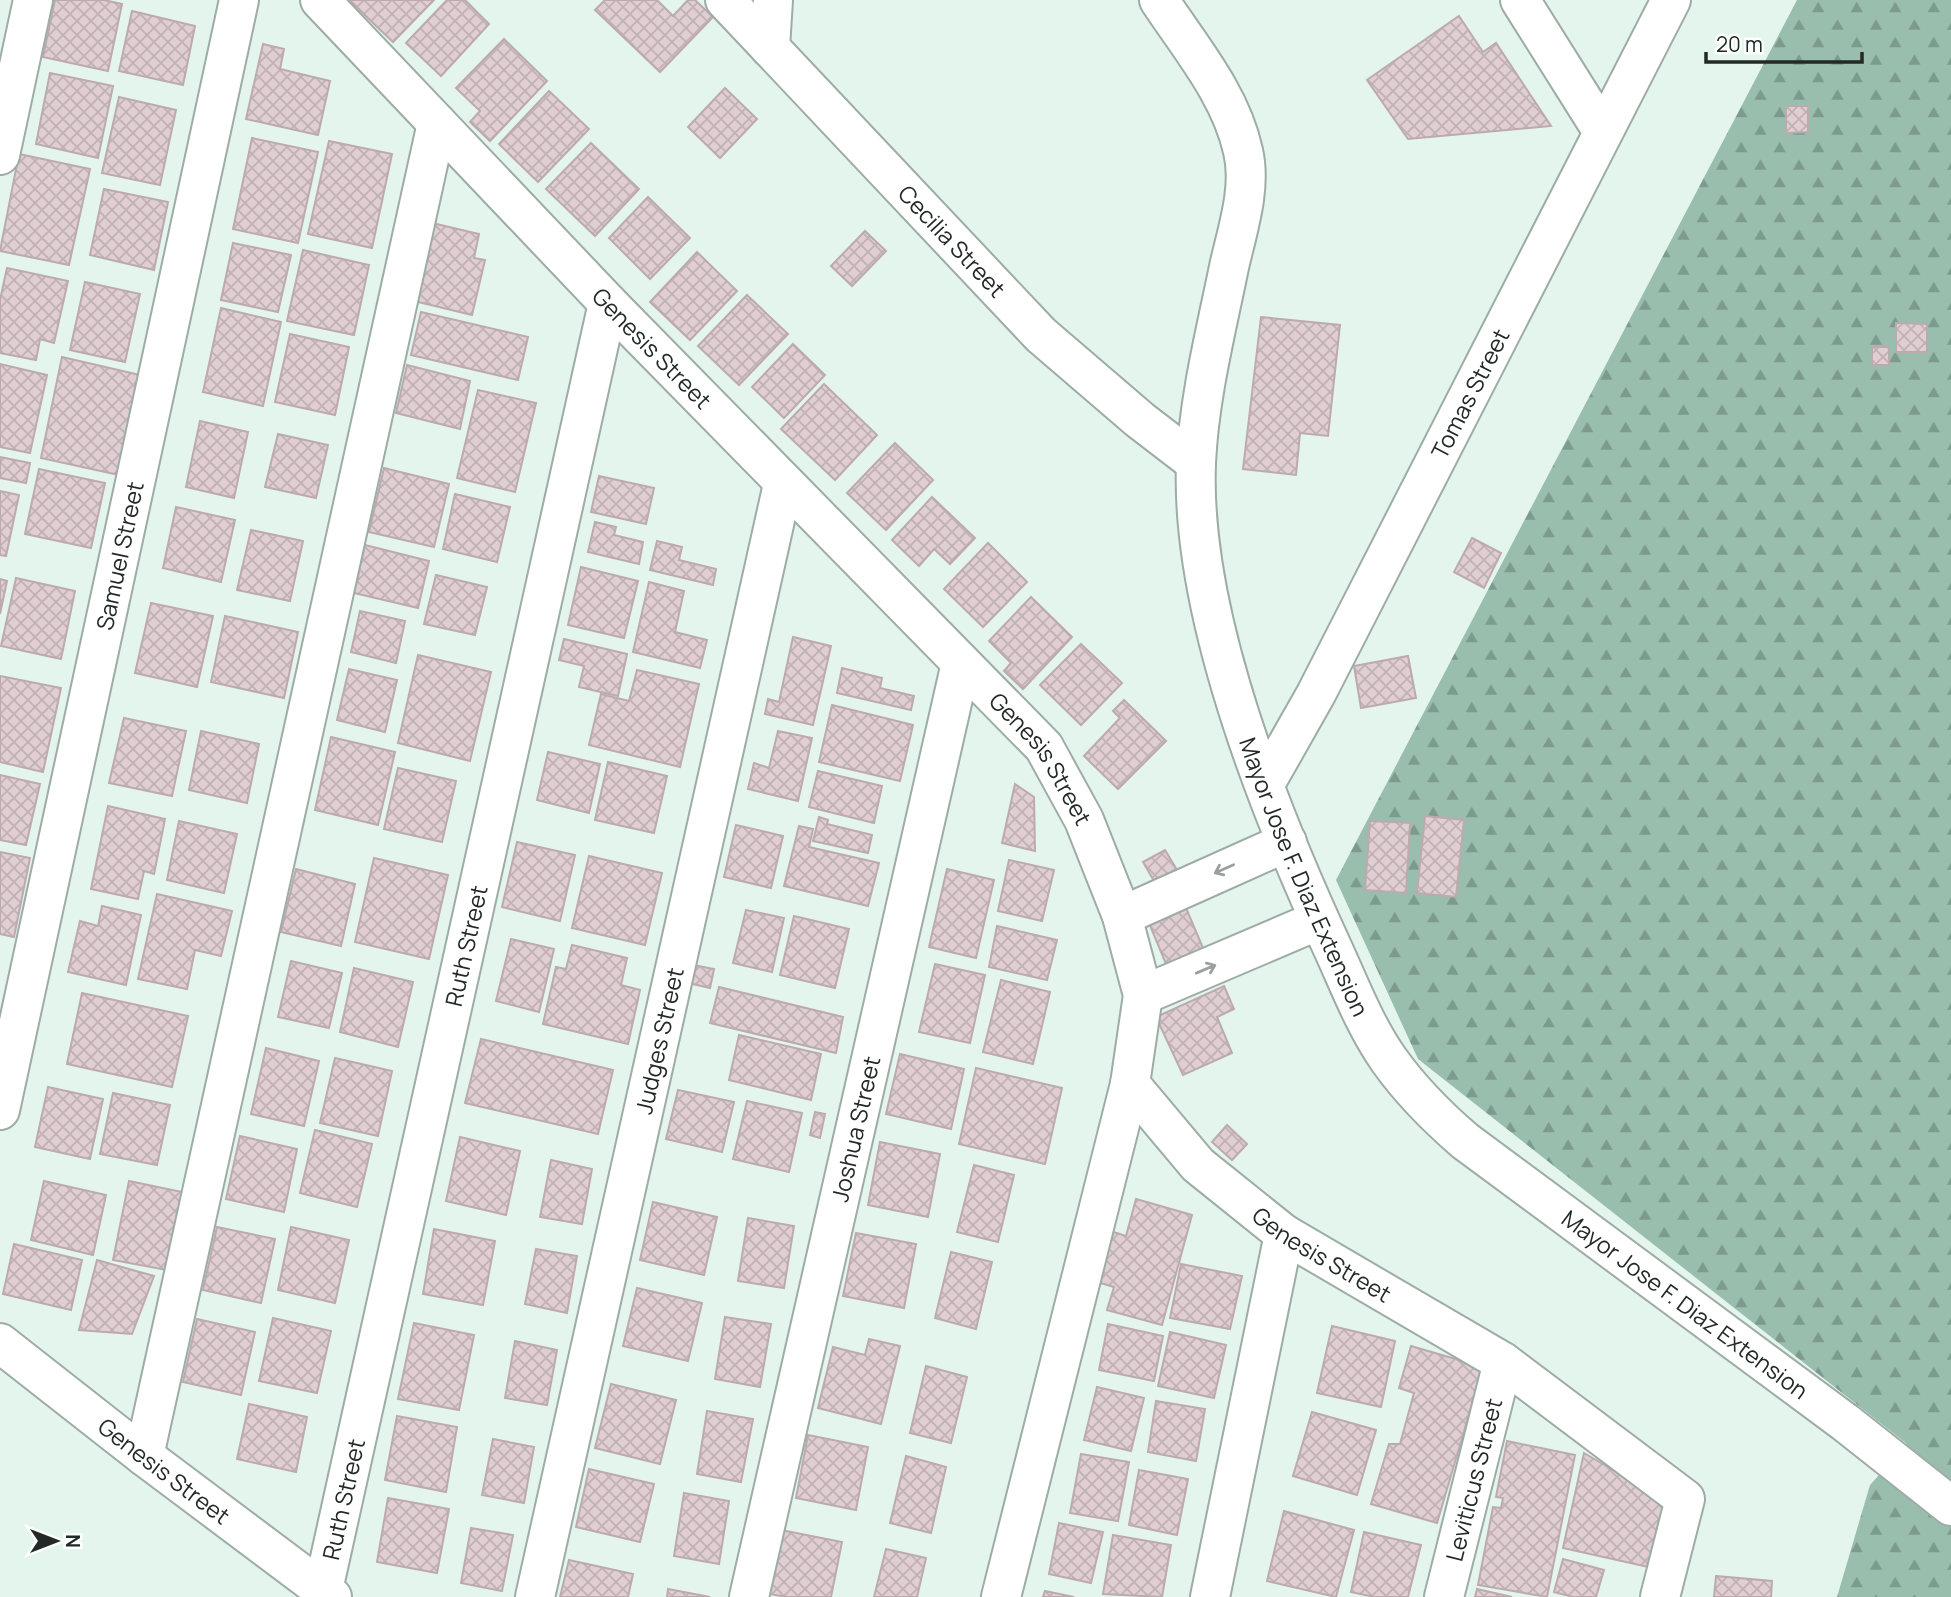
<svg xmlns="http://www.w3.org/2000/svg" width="1951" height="1597" font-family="Manrope,sans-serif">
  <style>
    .forest { fill: url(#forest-firs) }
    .building { fill: url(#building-cross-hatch); stroke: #bcaaae; stroke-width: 2 }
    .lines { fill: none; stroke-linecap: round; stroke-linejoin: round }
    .minor-casing { stroke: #9daca5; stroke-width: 42 }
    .minor { stroke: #fff; stroke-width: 38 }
    .oneway { stroke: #9c9f9d }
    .labels { text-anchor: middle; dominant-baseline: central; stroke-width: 5; stroke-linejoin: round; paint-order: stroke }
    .street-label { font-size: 23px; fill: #232926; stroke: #fbfffd }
  </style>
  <defs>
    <pattern id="forest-firs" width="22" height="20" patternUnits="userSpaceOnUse" patternTransform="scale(1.75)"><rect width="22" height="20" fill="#99beae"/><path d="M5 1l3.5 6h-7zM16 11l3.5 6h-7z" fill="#7c9a8d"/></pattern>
    <pattern id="building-cross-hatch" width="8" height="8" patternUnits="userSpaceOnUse" patternTransform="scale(1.75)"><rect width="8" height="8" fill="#e0ced2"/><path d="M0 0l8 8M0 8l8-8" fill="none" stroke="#c0b1b4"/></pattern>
  </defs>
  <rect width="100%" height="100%" fill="#e4f5ed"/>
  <!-- forest -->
  <polygon class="forest" points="1797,0 1951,0 1951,1597 1837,1597 1870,1485 1907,1444 1418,1059 1336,880"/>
  <!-- building -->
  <g class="building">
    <polygon points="55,0 104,0 122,4 108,71 43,57"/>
    <polygon points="349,0 434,0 393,42"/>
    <polygon points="447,0 465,0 489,24 441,76 406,43"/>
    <polygon points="605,0 657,0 673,16 688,0 695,0 713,17 660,72 595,10"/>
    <polygon points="132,11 195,26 183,85 119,71"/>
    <polygon points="1459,16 1483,52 1496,43 1551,126 1408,139 1367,80"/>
    <polygon points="504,39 547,81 490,141 470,122 480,111 456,88"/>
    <polygon points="263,44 284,49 280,69 330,81 318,135 246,119"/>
    <polygon points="50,73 113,86 98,158 36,144"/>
    <polygon points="725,88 757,119 720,158 688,127"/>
    <polygon points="549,91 589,129 538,182 499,144"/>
    <polygon points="119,97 176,110 160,185 102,173"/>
    <polygon points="1786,106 1808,106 1808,132 1786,133"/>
    <polygon points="252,138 318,152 298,243 233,229"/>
    <polygon points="329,141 392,154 372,248 308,234"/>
    <polygon points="591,143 639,189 595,236 546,189"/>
    <polygon points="19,154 90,169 69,265 0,251"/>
    <polygon points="104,189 168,202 154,270 90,255"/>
    <polygon points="648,197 690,238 650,279 609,238"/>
    <polygon points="428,222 479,234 474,258 485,260 472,315 410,300"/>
    <polygon points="865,231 886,251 852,286 831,266"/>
    <polygon points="233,243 291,255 278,312 221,300"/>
    <polygon points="303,250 369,265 354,335 287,321"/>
    <polygon points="697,252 737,291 690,340 650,302"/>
    <polygon points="7,268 68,281 54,343 40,339 36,360 0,353 0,300"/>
    <polygon points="85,282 140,294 125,362 70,350"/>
    <polygon points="747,295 788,334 739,385 698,346"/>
    <polygon points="221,308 281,322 263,406 203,392"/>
    <polygon points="421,312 528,337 518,380 411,355"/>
    <polygon points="1261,317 1340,325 1328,436 1300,433 1296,475 1243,469"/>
    <polygon points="1896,323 1927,324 1927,352 1896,352"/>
    <polygon points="290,334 349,347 335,415 275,402"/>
    <polygon points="793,344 825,375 784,418 752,387"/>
    <rect x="1872" y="347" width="17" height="18"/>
    <polygon points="62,357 140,375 119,475 41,458"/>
    <polygon points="0,364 47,375 30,453 0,447"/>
    <polygon points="407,365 470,381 460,429 396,413"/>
    <polygon points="824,384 877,435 835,480 781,429"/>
    <polygon points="478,390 536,403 515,492 457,478"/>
    <polygon points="200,421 248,432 234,498 186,487"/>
    <polygon points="278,434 328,445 316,498 265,487"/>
    <polygon points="895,443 933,480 886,530 847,493"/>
    <polygon points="0,457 30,463 26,483 0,478"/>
    <polygon points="384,468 449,484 434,547 369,532"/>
    <polygon points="39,469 105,483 91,548 25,534"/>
    <polygon points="599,476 654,488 646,524 591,512"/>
    <polygon points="0,491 19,495 6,556 0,555"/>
    <polygon points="455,494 510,507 497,562 443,549"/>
    <polygon points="932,497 975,538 950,564 934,549 919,566 892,540"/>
    <polygon points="176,507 235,520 221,582 163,568"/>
    <polygon points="595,522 616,527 614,535 643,542 639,564 588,552"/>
    <polygon points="251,530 303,541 290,601 237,590"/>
    <polygon points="1472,538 1501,553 1484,588 1454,572"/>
    <polygon points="657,541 682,547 679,560 716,569 713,585 650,570"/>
    <polygon points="988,543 1027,582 983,627 944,589"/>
    <polygon points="365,545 429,561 418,608 354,593"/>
    <polygon points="581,567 638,581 624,638 568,625"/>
    <polygon points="436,575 487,587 475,635 424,624"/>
    <polygon points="16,578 75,591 61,659 1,646"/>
    <polygon points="0,579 7,581 0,614"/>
    <polygon points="649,582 684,591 675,632 707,640 700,668 633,652"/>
    <polygon points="1031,597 1072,637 1023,689 1004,671 1011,663 989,641"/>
    <polygon points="151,603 213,616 197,687 135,673"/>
    <polygon points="360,611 405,621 396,663 351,652"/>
    <polygon points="225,616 298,632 284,698 211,682"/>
    <polygon points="793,637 831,646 813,725 765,714 768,699 779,702"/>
    <polygon points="564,639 627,654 618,696 579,687 584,666 559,660"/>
    <polygon points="1081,644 1122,683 1081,725 1040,685"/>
    <polygon points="418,655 491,672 470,761 398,743"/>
    <polygon points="1408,656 1416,698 1361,708 1354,666"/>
    <polygon points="842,668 882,678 880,688 914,696 911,710 837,693"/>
    <polygon points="349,669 397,680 385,732 337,720"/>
    <polygon points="637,670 699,684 680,767 589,745 601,694 629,701"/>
    <polygon points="0,676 61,688 43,772 0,762"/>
    <polygon points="1124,700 1166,741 1118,789 1084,756 1120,718 1113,711"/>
    <polygon points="832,705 913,725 900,781 819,762"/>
    <polygon points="124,718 186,731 172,796 109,783"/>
    <polygon points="201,731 259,744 247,803 189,790"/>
    <polygon points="778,731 812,738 798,801 748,789 754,763 769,768"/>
    <polygon points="331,737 395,752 378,825 315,810"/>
    <polygon points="548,752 600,764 589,813 537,800"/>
    <polygon points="608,762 667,776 654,833 595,820"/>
    <polygon points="398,768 456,781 442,842 384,829"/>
    <polygon points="818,771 882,786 874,823 809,807"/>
    <polygon points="0,775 40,784 26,845 0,840"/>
    <polygon points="1015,784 1034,797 1035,851 1002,843"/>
    <polygon points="108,806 165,819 154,874 144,871 138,899 91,889"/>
    <polygon points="1425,816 1464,820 1456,897 1417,893"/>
    <polygon points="819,817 828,820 827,824 872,835 868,853 813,841"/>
    <polygon points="179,821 237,834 224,893 167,880"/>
    <polygon points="1370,821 1410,823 1406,893 1365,890"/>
    <polygon points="736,825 783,836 771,888 724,877"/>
    <polygon points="799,826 813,829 809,847 879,863 868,906 784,886"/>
    <polygon points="517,842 575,855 560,921 502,907"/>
    <polygon points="1165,850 1180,875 1158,888 1143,862"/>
    <polygon points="0,852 30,858 14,937 0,934"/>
    <polygon points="589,856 662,873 645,945 572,928"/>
    <polygon points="374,858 448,875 429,959 355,942"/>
    <polygon points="1009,860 1054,870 1042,921 998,911"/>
    <polygon points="296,869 355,884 341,946 281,932"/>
    <polygon points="947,869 994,880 976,958 929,947"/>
    <polygon points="157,894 232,911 221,956 195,950 187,989 138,979"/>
    <polygon points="102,906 141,915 126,985 68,972 80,921 98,926"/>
    <polygon points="1186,908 1203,948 1166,964 1149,923"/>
    <polygon points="746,910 784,918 772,972 733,963"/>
    <polygon points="794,916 849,929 835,988 780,975"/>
    <polygon points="997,926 1057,940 1047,980 989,967"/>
    <polygon points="511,939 554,949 539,1012 496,1001"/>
    <polygon points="572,945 627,958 621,985 640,990 628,1044 543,1024 556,967 566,969"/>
    <polygon points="291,961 342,973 329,1028 278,1017"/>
    <polygon points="688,964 714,969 710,988 684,982"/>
    <polygon points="935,964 985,975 970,1043 919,1032"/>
    <polygon points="354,968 413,982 398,1047 340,1032"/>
    <polygon points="1001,980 1050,992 1033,1064 983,1052"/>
    <polygon points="1224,986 1234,1009 1217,1017 1232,1053 1183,1075 1156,1017"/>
    <polygon points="719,987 843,1017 836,1053 710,1023"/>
    <polygon points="82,993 188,1016 172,1087 67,1064"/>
    <polygon points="739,1035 821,1054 811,1100 729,1080"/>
    <polygon points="481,1039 613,1070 598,1134 465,1103"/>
    <polygon points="266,1048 319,1061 304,1126 251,1114"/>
    <polygon points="900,1054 964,1069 951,1129 886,1114"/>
    <polygon points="335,1058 392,1071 378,1136 320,1123"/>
    <polygon points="976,1068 1062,1088 1045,1164 959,1144"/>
    <polygon points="48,1087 103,1099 90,1159 35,1147"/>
    <polygon points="678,1090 734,1102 722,1152 666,1139"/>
    <polygon points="113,1093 170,1105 157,1165 100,1154"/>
    <polygon points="747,1101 802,1113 789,1172 733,1159"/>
    <polygon points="815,1112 825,1114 820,1138 810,1135"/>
    <polygon points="1227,1125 1247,1144 1232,1160 1212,1142"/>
    <polygon points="315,1130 372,1144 357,1207 300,1193"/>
    <polygon points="240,1136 297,1149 284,1212 226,1199"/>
    <polygon points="460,1137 520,1151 506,1215 446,1201"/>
    <polygon points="880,1142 940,1154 928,1217 868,1205"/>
    <polygon points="551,1160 592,1169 582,1224 540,1217"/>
    <polygon points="974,1165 1014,1175 998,1242 957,1232"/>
    <polygon points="44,1181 106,1195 93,1255 31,1240"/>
    <polygon points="129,1181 187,1193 172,1271 113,1260"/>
    <polygon points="1136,1199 1192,1215 1162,1325 1107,1310 1114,1287 1087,1279 1101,1228 1126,1236"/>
    <polygon points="653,1202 717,1217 704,1275 640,1260"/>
    <polygon points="748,1218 794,1226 784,1288 738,1281"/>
    <polygon points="217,1227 275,1239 261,1303 203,1290"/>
    <polygon points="291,1227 349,1240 335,1303 278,1290"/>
    <polygon points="434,1229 495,1241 483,1305 423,1294"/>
    <polygon points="856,1233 916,1244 904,1308 843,1296"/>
    <polygon points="14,1244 82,1260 71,1310 3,1294"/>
    <polygon points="536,1249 577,1256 567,1313 525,1304"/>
    <polygon points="951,1252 992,1262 976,1329 935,1318"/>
    <polygon points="97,1260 154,1276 132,1334 79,1330"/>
    <polygon points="1181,1264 1242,1276 1230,1329 1170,1318"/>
    <polygon points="637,1288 702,1303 688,1361 623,1346"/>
    <polygon points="725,1317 771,1324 760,1387 715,1379"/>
    <polygon points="273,1318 331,1331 317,1393 259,1381"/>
    <polygon points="197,1319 255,1332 241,1395 183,1382"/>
    <polygon points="414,1323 474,1335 459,1410 398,1399"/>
    <polygon points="1108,1324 1163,1336 1154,1381 1099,1370"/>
    <polygon points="1332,1326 1395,1341 1381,1407 1317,1393"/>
    <polygon points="1170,1332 1226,1345 1214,1398 1158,1386"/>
    <polygon points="869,1339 900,1346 881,1424 818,1408 833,1347 865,1355"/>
    <polygon points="515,1341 557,1350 547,1405 505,1398"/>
    <polygon points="1411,1346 1483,1367 1437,1523 1371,1504 1389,1444 1400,1444 1414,1393 1399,1388"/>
    <polygon points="926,1366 967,1377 951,1443 910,1433"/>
    <polygon points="611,1384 676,1400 660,1464 595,1448"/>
    <polygon points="1097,1387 1144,1398 1131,1451 1084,1440"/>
    <polygon points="1156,1401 1205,1409 1196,1461 1148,1452"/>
    <polygon points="249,1404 307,1417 296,1472 237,1459"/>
    <polygon points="707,1411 753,1419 741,1482 697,1474"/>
    <polygon points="1312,1412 1376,1430 1357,1495 1293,1476"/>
    <polygon points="397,1416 457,1427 446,1492 385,1480"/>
    <polygon points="808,1435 868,1447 856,1510 796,1498"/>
    <polygon points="493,1439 534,1447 524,1503 482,1495"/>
    <polygon points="1507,1441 1575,1455 1547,1597 1478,1585 1493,1507 1501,1508 1503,1498 1496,1497"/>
    <polygon points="1584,1453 1668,1502 1653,1568 1563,1548"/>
    <polygon points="1081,1454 1129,1462 1118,1521 1070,1513"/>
    <polygon points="906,1456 946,1467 931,1533 890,1523"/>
    <polygon points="589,1469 654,1484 640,1542 576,1527"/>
    <polygon points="1139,1470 1188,1479 1177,1535 1129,1525"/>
    <polygon points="684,1493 729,1501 719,1564 674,1556"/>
    <polygon points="388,1498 449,1509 437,1573 377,1562"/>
    <polygon points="1284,1511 1354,1530 1336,1597 1267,1581"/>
    <polygon points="1059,1523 1103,1532 1091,1583 1049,1574"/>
    <polygon points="471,1528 513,1535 502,1591 461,1583"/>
    <polygon points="781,1530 842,1542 831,1597 787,1597 769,1594"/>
    <polygon points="1364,1532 1421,1545 1408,1597 1374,1597 1351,1592"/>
    <polygon points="1113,1535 1171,1545 1162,1597 1103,1594"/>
    <polygon points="886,1549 926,1558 917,1597 874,1597"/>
    <polygon points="1563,1559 1604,1570 1596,1597 1573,1597 1554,1592"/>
    <polygon points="569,1560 633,1574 628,1597 560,1597"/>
    <polygon points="1716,1576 1772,1581 1771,1597 1714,1597"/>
    <polygon points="668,1589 710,1597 667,1597"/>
    <polygon points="1477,1589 1512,1597 1475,1597"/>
    <polygon points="1045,1591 1074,1597 1043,1597"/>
  </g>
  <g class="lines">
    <defs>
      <g id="minor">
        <path id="s1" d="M320,0L608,303L1044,747L1084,820L1122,916L1143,995L1130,1084L1001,1597"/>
        <path id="s2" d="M725,0L1041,335L1140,420L1196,463"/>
        <path id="s3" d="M1159,0C1190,47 1231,95 1243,151C1252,188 1237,231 1229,267C1216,331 1199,397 1196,463C1190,614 1270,813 1333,949C1350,986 1365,1026 1389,1060C1411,1091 1436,1116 1465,1141L1846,1423L1951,1506"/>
        <polyline points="1520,0 1603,132"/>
        <polyline points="770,48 773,0"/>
        <polyline points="0,155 33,0"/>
        <path id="s4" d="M1265,784L1316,694L1671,0"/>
        <polyline points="1122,916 1287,842"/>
        <polyline points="1143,995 1319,920"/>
        <path id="s5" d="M1130,1084L1198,1165L1284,1234L1503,1362L1685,1499L1660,1597"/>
        <path id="s6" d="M0,1110L239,0"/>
        <path id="s7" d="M0,1343L144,1456L332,1597"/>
        <polyline points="144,1456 437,123"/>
        <path id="s8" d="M323,1590L608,303"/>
        <path id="s9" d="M535,1597L783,484"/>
        <path id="s10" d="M749,1597L961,663"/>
        <polyline points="1210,1597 1284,1234"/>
        <path id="s11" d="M1444,1597L1503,1362"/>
      </g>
    </defs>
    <!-- minor casing -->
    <use href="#minor" class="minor-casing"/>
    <!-- minor -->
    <use href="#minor" class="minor"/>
  </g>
  <!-- one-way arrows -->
  <defs><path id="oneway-shaft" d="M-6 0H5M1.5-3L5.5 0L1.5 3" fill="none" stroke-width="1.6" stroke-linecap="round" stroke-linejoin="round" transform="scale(1.75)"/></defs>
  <g class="oneway">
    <use href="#oneway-shaft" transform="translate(1224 869) rotate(156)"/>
    <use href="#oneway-shaft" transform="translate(1206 969) rotate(-23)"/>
  </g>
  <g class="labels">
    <!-- street labels -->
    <g class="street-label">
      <text stroke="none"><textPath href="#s2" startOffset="331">Cecilia Street</textPath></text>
      <text stroke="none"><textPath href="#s1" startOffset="481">Genesis Street</textPath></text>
      <text stroke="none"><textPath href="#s4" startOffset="441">Tomas Street</textPath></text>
      <text stroke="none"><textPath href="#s6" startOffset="567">Samuel Street</textPath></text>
      <text stroke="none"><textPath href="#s1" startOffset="1048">Genesis Street</textPath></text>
      <text stroke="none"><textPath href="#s3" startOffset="922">Mayor Jose F. Diaz Extension</textPath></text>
      <text stroke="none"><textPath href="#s8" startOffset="660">Ruth Street</textPath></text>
      <text stroke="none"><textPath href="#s9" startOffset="570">Judges Street</textPath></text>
      <text stroke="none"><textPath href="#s10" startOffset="480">Joshua Street</textPath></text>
      <text stroke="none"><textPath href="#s5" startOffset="259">Genesis Street</textPath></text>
      <text stroke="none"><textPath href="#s3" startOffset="1510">Mayor Jose F. Diaz Extension</textPath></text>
      <text stroke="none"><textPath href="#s7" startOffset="208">Genesis Street</textPath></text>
      <text stroke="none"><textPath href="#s11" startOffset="121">Leviticus Street</textPath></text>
      <text stroke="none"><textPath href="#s8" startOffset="93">Ruth Street</textPath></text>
    </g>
  </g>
  <!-- north arrow -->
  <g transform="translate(56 1541) rotate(90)" stroke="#fbfffd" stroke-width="5" paint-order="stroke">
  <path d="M0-5L12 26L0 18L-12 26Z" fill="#232926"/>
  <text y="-10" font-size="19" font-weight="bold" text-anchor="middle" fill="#232926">N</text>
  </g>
  <!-- scale -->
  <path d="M1706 52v10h156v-10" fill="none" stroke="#232926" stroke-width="3.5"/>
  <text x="1716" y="52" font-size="21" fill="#232926" stroke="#fbfffd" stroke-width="5" paint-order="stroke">20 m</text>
</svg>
